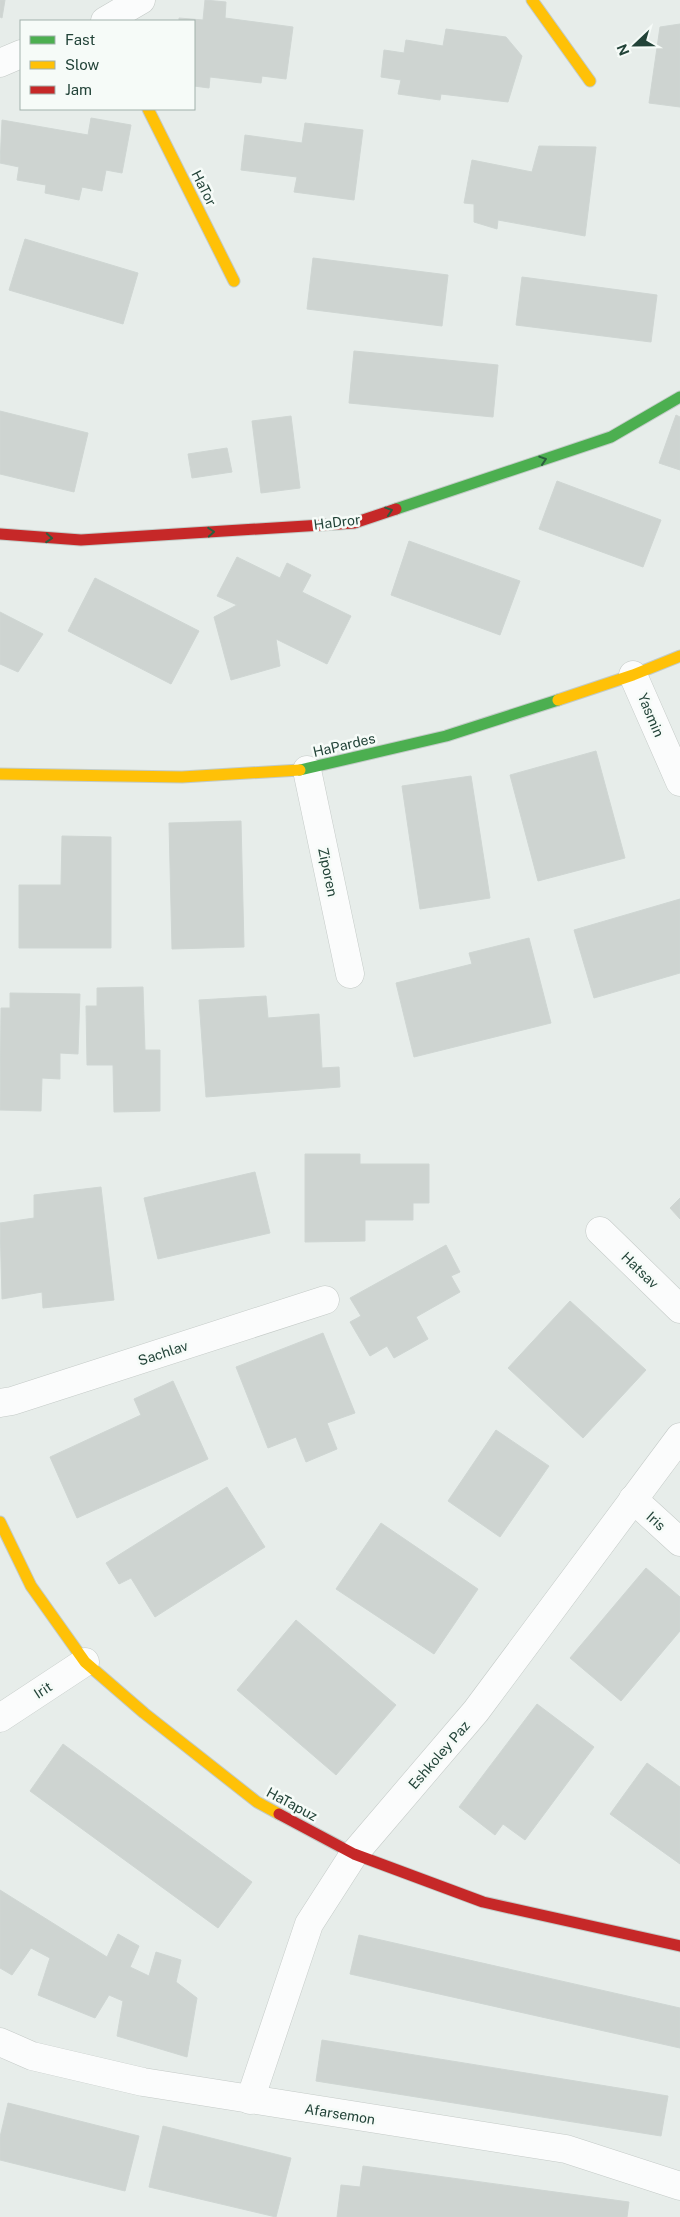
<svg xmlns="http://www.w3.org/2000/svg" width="680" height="2217" font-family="'Public Sans',sans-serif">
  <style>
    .building { fill: #ced4d1; stroke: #cfd6d3 }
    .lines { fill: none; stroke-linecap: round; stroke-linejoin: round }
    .street-casing { stroke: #c4cac7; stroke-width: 29 }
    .fast-casing { stroke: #c2cbc7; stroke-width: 13 }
    .slow-casing { stroke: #c2cbc7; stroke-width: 13 }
    .jam-casing { stroke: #c2cbc7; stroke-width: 13 }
    .street { stroke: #fbfcfc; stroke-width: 28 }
    .fast { stroke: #4caf50; stroke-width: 11 }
    .slow { stroke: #ffc107; stroke-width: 11 }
    .jam { stroke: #c62828; stroke-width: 11 }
    .oneway { stroke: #2c5e3e }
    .labels { text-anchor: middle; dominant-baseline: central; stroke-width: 5; stroke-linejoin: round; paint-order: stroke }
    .street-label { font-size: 14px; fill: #224338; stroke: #f6fbf8 }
  </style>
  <rect width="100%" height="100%" fill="#e7edea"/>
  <!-- building -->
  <g class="building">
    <polygon points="0,0 5,0 2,18 0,17"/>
    <polygon points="205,0 226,2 225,18 293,27 286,79 262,76 261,83 210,77 209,88 194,86 194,21 179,21 179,18 203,20"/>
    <polygon points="680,24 680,107 649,103 660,27"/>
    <polygon points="446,29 506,37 522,56 508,102 441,94 440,100 398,94 401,80 381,77 384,50 404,53 406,40 443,46"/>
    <polygon points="91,118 131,125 122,173 106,170 102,191 82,187 79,200 45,193 46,185 17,180 19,167 0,163 2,120 88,135"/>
    <polygon points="305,123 363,130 354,200 294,192 297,177 241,170 245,135 302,143"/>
    <polygon points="539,146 596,147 585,236 498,220 497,229 474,222 474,204 464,203 472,160 532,172"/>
    <polygon points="25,239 138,273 123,324 9,290"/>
    <polygon points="313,258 448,275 442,326 307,309"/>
    <polygon points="522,277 657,295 651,342 516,325"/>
    <polygon points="354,351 498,365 493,417 349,403"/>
    <polygon points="0,411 88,433 74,492 0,474"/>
    <polygon points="676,415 680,417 680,470 659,463"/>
    <polygon points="291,416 300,488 261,493 252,421"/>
    <polygon points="227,448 232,472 192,478 188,454"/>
    <polygon points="557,481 661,520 643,567 539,529"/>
    <polygon points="409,541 520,581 500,635 391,595"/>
    <polygon points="237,557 280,578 287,563 311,575 302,592 351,616 327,664 276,639 280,666 231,680 214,617 237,605 217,596"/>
    <polygon points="95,578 199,631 171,684 68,631"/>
    <polygon points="0,612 43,634 18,672 0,664"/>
    <polygon points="596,751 625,858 538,881 510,775"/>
    <polygon points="471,776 490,898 420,909 402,786"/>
    <polygon points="241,821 244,947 172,949 169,823"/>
    <polygon points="62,836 111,837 111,948 19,948 19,885 61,885"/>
    <polygon points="680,899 680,973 594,998 574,930"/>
    <polygon points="529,938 551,1023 414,1057 396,983 472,964 469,953"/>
    <polygon points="143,987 145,1050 160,1050 160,1111 114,1112 113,1065 87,1065 86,1006 97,1006 97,988"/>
    <polygon points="10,993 80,994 78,1054 60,1053 60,1079 42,1078 41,1111 0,1110 1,1008 10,1008"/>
    <polygon points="266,996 268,1018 319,1014 322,1068 339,1067 340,1087 206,1097 199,1000"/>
    <polygon points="305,1154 360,1154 360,1164 429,1164 429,1203 413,1203 413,1220 365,1220 365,1241 305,1242"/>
    <polygon points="255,1172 270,1233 158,1259 144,1198"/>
    <polygon points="101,1187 114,1300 43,1308 42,1292 2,1299 0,1223 34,1218 34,1195"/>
    <polygon points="680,1198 680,1219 670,1208"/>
    <polygon points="446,1245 460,1272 451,1276 460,1292 416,1317 428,1339 394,1358 387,1346 370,1356 350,1322 361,1316 350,1298"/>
    <polygon points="570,1301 646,1370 583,1438 508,1368"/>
    <polygon points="323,1333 355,1413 327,1423 337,1449 306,1462 296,1437 268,1448 236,1367"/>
    <polygon points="173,1381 208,1459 77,1518 50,1457 141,1415 134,1399"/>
    <polygon points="496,1430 549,1466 500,1537 448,1501"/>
    <polygon points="227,1487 265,1547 155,1617 131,1578 119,1584 106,1563"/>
    <polygon points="381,1523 478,1589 434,1654 336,1589"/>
    <polygon points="646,1568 680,1597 680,1631 621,1701 570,1658"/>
    <polygon points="296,1620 396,1705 336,1775 237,1690"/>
    <polygon points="537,1704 594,1747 525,1840 503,1824 495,1835 459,1807"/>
    <polygon points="63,1744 252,1882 218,1928 30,1791"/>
    <polygon points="647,1763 680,1787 680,1864 610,1814"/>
    <polygon points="0,1890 107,1957 118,1934 139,1946 130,1967 149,1976 156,1952 181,1960 176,1982 197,1998 187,2057 117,2036 123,2001 109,1995 95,2018 38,1995 50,1958 31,1948 12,1975 0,1968"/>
    <polygon points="359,1935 680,2008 680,2048 350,1974"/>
    <polygon points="322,2040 668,2096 661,2136 316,2081"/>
    <polygon points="8,2103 139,2136 125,2191 0,2160 0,2137"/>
    <polygon points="163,2126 291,2158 276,2217 149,2187"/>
    <polygon points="363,2166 629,2202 627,2217 337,2217 341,2185 360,2187"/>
  </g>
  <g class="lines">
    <defs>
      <g id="street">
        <polyline points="105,21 141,0"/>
        <polyline points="0,63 21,54"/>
        <polyline points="633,675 680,782"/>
        <polyline points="307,770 350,974"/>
        <polyline points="600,1231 680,1309"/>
        <polyline points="0,1403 12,1401 325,1300"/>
        <polyline points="633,1499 680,1542"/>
        <polyline points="0,1718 85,1662"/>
        <polyline points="0,2042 32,2056 143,2082 566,2149 680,2186"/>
        <polyline points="250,2100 309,1924 354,1854 476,1711 680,1437"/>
      </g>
      <g id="fast">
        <polyline points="396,509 611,437 680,397"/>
        <polyline points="300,770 446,736 558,700"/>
      </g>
      <g id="slow">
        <polyline points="532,0 590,81"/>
        <polyline points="148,109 234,281"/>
        <polyline points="558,700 633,675 680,656"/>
        <polyline points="0,774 182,777 300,770"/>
        <polyline points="0,1522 31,1586 85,1662 144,1713 257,1802 279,1814"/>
      </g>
      <g id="jam">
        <polyline points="0,534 81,540 354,523 396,509"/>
        <polyline points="279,1814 354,1854 483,1902 680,1946"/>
      </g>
    </defs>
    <!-- street casing -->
    <use href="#street" class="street-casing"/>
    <!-- fast casing -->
    <use href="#fast" class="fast-casing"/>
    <!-- slow casing -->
    <use href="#slow" class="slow-casing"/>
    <!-- jam casing -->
    <use href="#jam" class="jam-casing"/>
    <!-- street -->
    <use href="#street" class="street"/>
    <!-- fast -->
    <use href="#fast" class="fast"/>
    <!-- slow -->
    <use href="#slow" class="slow"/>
    <!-- jam -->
    <use href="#jam" class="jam"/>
  </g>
  <!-- one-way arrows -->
  <defs><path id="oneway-chevron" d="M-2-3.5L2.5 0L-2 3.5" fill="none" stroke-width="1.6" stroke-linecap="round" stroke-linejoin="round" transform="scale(1.25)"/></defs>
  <g class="oneway">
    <use href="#oneway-chevron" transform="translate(543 460) rotate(-18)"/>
    <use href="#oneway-chevron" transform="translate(389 511) rotate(-18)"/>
    <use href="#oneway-chevron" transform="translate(211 532) rotate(-4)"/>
    <use href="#oneway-chevron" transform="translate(49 538) rotate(4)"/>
  </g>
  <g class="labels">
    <!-- street labels -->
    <g class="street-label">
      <text transform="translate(204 188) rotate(63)">HaTor</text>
      <text transform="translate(337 522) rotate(-7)">HaDror</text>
      <text transform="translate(651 715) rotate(67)">Yasmin</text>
      <text transform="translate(344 745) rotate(-13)">HaPardes</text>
      <text transform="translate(328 872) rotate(78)">Ziporen</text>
      <text transform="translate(640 1270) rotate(44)">Hatsav</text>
      <text transform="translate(163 1353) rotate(-18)">Sachlav</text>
      <text transform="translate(656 1521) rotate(42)">Iris</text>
      <text transform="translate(43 1690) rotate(-33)">Irit</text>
      <text transform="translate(439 1755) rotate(-49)">Eshkoley Paz</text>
      <text transform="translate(292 1804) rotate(28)">HaTapuz</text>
      <text transform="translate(340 2114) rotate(9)">Afarsemon</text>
    </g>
  </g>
  <!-- legend -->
  <rect x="20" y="20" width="175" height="90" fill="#f6fbf8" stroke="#a1b1ab"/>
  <rect x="30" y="36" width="25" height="8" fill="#4caf50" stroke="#a1b1ab"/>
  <text x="65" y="45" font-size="15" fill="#224338">Fast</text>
  <rect x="30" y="61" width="25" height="8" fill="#ffc107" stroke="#a1b1ab"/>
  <text x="65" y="70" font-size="15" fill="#224338">Slow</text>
  <rect x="30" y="86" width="25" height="8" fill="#c62828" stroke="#a1b1ab"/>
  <text x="65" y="95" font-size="15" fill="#224338">Jam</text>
  <!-- north arrow -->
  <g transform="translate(635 45) rotate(248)" stroke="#f6fbf8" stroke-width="4" paint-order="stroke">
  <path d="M0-4L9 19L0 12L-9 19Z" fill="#224338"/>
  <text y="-8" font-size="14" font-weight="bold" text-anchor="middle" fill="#224338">N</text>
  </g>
</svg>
